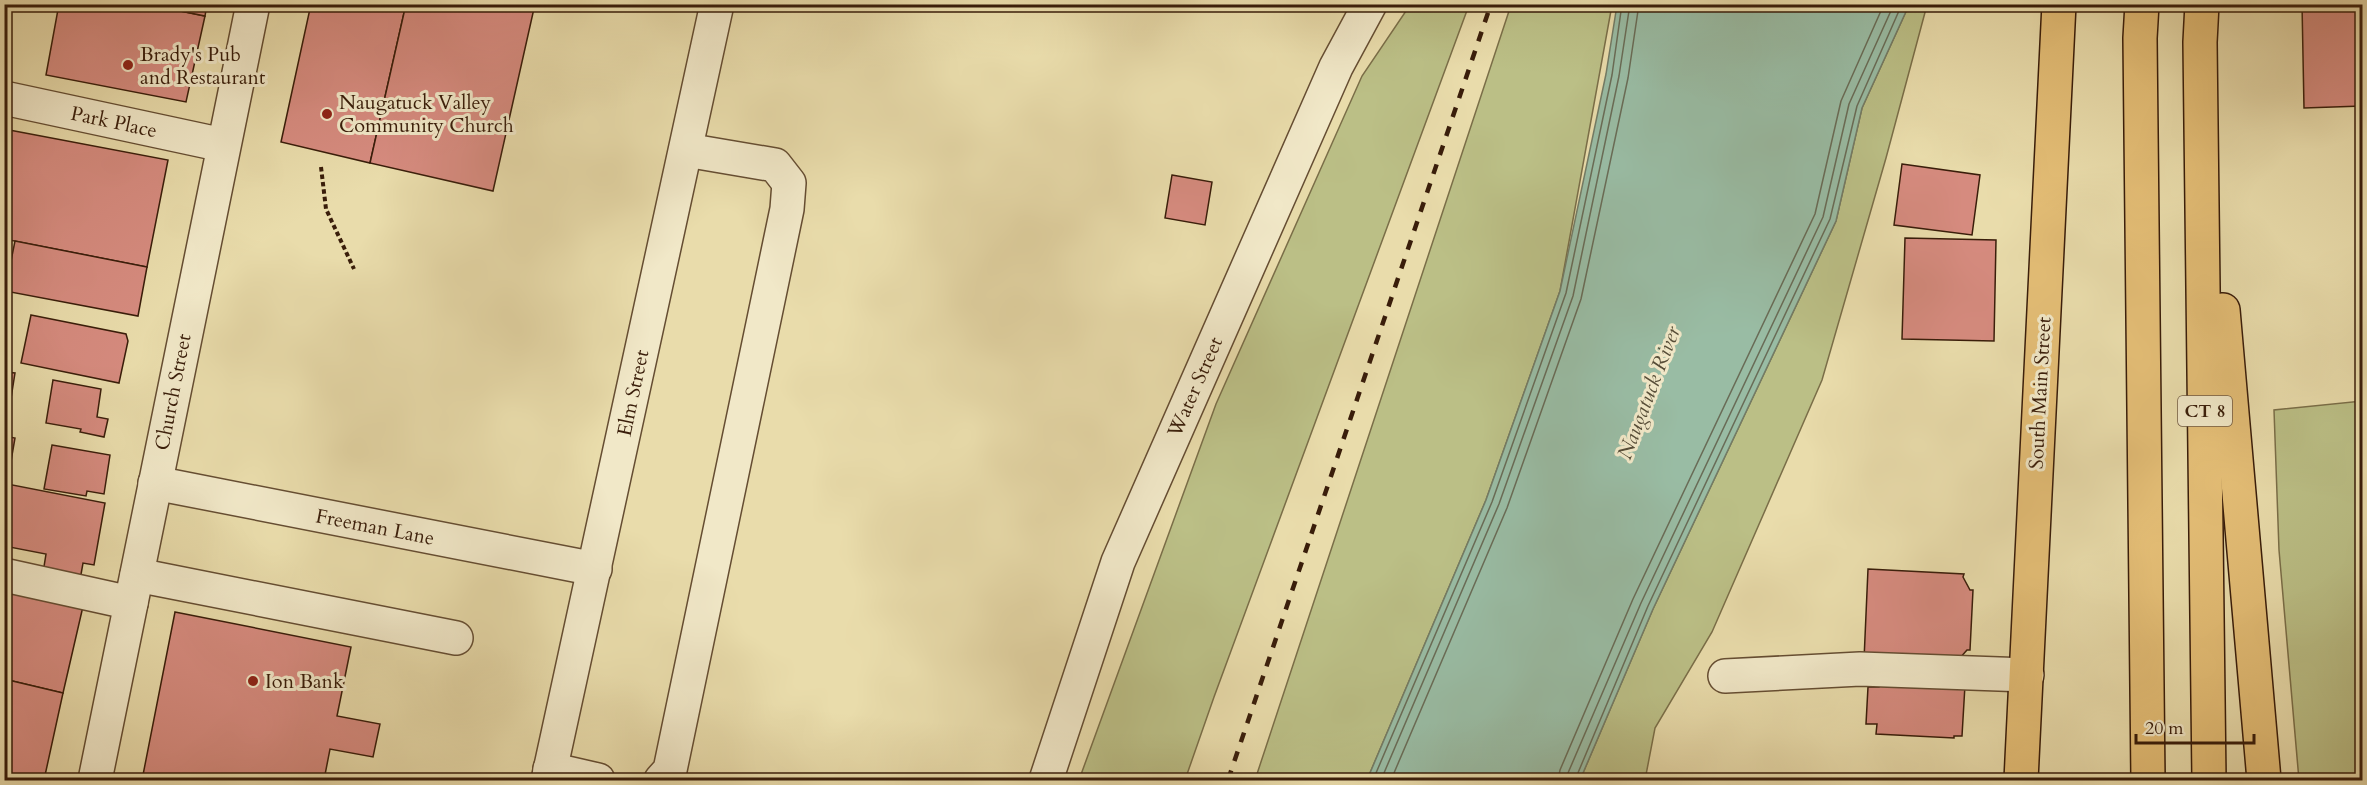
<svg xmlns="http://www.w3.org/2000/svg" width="2367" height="785" font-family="Cardo,serif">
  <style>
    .green { fill: #bbbf86; stroke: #7a6e48; stroke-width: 1.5 }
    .water { fill: #99bca4; stroke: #737c66; stroke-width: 1.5 }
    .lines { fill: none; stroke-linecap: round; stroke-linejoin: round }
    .shore { stroke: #696c57; stroke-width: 1.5 }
    .building { fill: #d68b7f; stroke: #391d0a; stroke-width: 1.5 }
    .minor-casing { stroke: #654d32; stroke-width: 36 }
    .major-casing { stroke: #391d0a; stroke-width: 36 }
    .highway-casing { stroke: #391d0a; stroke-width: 36 }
    .path { stroke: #391d0a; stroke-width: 4; stroke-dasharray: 4.5 3; stroke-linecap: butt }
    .minor { stroke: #f1e8c8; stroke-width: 33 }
    .major { stroke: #e4be76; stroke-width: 33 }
    .highway { stroke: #e4be76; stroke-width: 33 }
    .rail { stroke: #391d0a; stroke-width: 4.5; stroke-dasharray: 10 10; stroke-linecap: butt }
    .poi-dot { fill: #8f2418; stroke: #f1e8c8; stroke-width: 2 }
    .labels { text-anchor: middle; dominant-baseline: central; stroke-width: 6; stroke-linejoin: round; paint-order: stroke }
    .shield { fill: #f1e8c8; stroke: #705a43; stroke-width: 1.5 }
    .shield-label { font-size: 18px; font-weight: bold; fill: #391d0a }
    .poi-label { font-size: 20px; fill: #391d0a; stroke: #f1e8c8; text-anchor: start }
    .street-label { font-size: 20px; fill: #391d0a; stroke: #f1e8c8 }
    .water-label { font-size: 21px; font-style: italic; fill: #564d38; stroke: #f1e8c8 }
  </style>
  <rect width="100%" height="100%" fill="#e9dcab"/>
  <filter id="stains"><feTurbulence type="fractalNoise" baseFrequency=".00333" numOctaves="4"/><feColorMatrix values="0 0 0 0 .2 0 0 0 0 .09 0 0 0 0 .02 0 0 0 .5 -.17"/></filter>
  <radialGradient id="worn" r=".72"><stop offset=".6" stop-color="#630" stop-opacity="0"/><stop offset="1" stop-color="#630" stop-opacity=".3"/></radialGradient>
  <!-- green -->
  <g class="green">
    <polygon points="1410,5 1469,5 1214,697 1185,780 1079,780 1216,404 1362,76"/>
    <polygon points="1511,5 1612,5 1560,291 1486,500 1367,780 1255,780"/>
    <polygon points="1909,5 1927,5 1886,158 1822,380 1712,632 1655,728 1645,780 1580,780 1653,609 1836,221 1862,108"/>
    <polygon points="2362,401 2362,780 2299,780 2279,550 2274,410"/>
  </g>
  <!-- water -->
  <polygon class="water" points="1617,5 1909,5 1862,108 1836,221 1653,609 1580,780 1367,780 1486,500 1560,291 1606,74"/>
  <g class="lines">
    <!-- shore -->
    <g class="shore">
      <polyline points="1373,780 1492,502 1566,293 1612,75 1622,4"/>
      <polyline points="1381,780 1499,504 1573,296 1619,76 1630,4"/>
      <polyline points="1391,780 1507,508 1581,299 1628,78 1639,4"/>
      <polyline points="1558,780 1560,770 1633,599 1815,214 1841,101 1884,4"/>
      <polyline points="1567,780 1568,773 1641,603 1823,217 1849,104 1894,4"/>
      <polyline points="1575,780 1648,606 1830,219 1857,106 1902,4"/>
    </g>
  </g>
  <!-- building -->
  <g class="building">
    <polygon points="59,4 146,4 205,16 186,102 46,75"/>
    <polygon points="146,4 207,4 205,16"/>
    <polygon points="311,4 406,4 370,163 281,142"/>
    <polygon points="406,4 535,4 493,191 370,163"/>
    <polygon points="2302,4 2362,4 2362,106 2304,108"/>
    <polygon points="4,129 168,160 147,267 4,239"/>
    <polygon points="1902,164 1980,175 1972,235 1894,225"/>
    <polygon points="1172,175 1212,182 1205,225 1165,218"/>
    <polygon points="1905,238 1996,240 1994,341 1902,339"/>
    <polygon points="15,241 147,267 138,316 5,291"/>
    <polygon points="31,315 126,334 128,341 119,383 21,363"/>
    <polygon points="4,372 15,373 9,411 4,411"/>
    <polygon points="53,380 101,389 97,417 108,419 104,437 80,432 81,429 46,423"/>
    <polygon points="4,436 15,438 7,484 105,503 94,565 83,563 80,580 43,573 46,554 4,546"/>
    <polygon points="52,445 110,455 104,494 87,491 86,496 44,489"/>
    <polygon points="1868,569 1964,574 1963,577 1970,590 1973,590 1970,650 1967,650 1959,659 1864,660"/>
    <polygon points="4,584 84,602 63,693 4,679"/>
    <polygon points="175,612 351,647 337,716 380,724 373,757 330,749 324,780 142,780"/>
    <polygon points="1879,678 1965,685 1962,736 1954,736 1954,738 1876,734 1877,724 1866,724 1868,687 1879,687"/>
    <polygon points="4,679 63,693 44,780 4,780"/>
  </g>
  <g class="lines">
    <defs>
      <g id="minor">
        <polyline points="4,98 223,145"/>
        <polyline points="155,483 595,569"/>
        <polyline points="4,575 131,603"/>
        <polyline points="137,575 456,638"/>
        <polyline points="1725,676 1860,669 2027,675"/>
        <polyline points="550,769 598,780"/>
        <polyline points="95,780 253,4"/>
        <polyline points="548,780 717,4"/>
        <polyline points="661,780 670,770 787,209 789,183 775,165 686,150"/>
        <polyline points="1046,780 1118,562 1336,67 1370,4"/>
      </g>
      <polyline id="major" points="2021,780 2059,4"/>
      <g id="highway">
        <polyline points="2142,4 2140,38 2148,780"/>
        <polyline points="2202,4 2200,42 2209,780"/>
        <polyline points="2223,310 2264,780"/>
      </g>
    </defs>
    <!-- minor casing -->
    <use href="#minor" class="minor-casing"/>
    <!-- major casing -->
    <use href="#major" class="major-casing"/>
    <!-- highway casing -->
    <use href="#highway" class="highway-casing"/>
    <!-- path -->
    <polyline class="path" points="321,167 326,209 354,269"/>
    <!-- minor -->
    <use href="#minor" class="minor"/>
    <!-- major -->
    <use href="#major" class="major"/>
    <!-- highway -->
    <use href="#highway" class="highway"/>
    <!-- rail -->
    <polyline class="rail" points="1228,780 1491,4"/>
  </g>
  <!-- markers -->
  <g class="poi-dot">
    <circle cx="128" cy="65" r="6"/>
    <circle cx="327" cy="114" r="6"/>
    <circle cx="253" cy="681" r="6"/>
  </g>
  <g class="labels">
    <!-- shield labels -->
    <rect class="shield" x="2178" y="396" width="54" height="30" rx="4.5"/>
    <g class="shield-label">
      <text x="2205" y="411">CT 8</text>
    </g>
    <!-- poi labels -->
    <g class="poi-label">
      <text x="140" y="54">Brady's Pub<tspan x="140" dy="23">and Restaurant</tspan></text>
      <text x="339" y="102">Naugatuck Valley<tspan x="339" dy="23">Community Church</tspan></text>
      <text x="265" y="681">Ion Bank</text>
    </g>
    <!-- street labels -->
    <g class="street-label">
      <text transform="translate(114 122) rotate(12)">Park Place</text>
      <text transform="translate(1195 387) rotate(-66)">Water Street</text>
      <text transform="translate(173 392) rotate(-79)">Church Street</text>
      <text transform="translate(633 393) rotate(-78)">Elm Street</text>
      <text transform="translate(2040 393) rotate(-87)">South Main Street</text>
      <text transform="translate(375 527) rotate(11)">Freeman Lane</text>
    </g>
    <!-- water labels -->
    <g class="water-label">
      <text transform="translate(1649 393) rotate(-69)">Naugatuck River</text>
    </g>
  </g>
  <!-- margin -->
  <rect width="2367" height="785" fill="none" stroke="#e9dcab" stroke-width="24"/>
  <rect x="6" y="6" width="2355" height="773" fill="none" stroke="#391d0a" stroke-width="3"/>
  <rect x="12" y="12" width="2343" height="761" fill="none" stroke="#391d0a" stroke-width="1.5"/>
  <!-- scale -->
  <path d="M2136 734v9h118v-9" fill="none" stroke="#391d0a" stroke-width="3"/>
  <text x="2145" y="734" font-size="18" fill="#391d0a" stroke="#f1e8c8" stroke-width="4.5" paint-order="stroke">20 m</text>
  <rect width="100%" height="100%" filter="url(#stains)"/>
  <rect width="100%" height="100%" fill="url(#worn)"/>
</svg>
